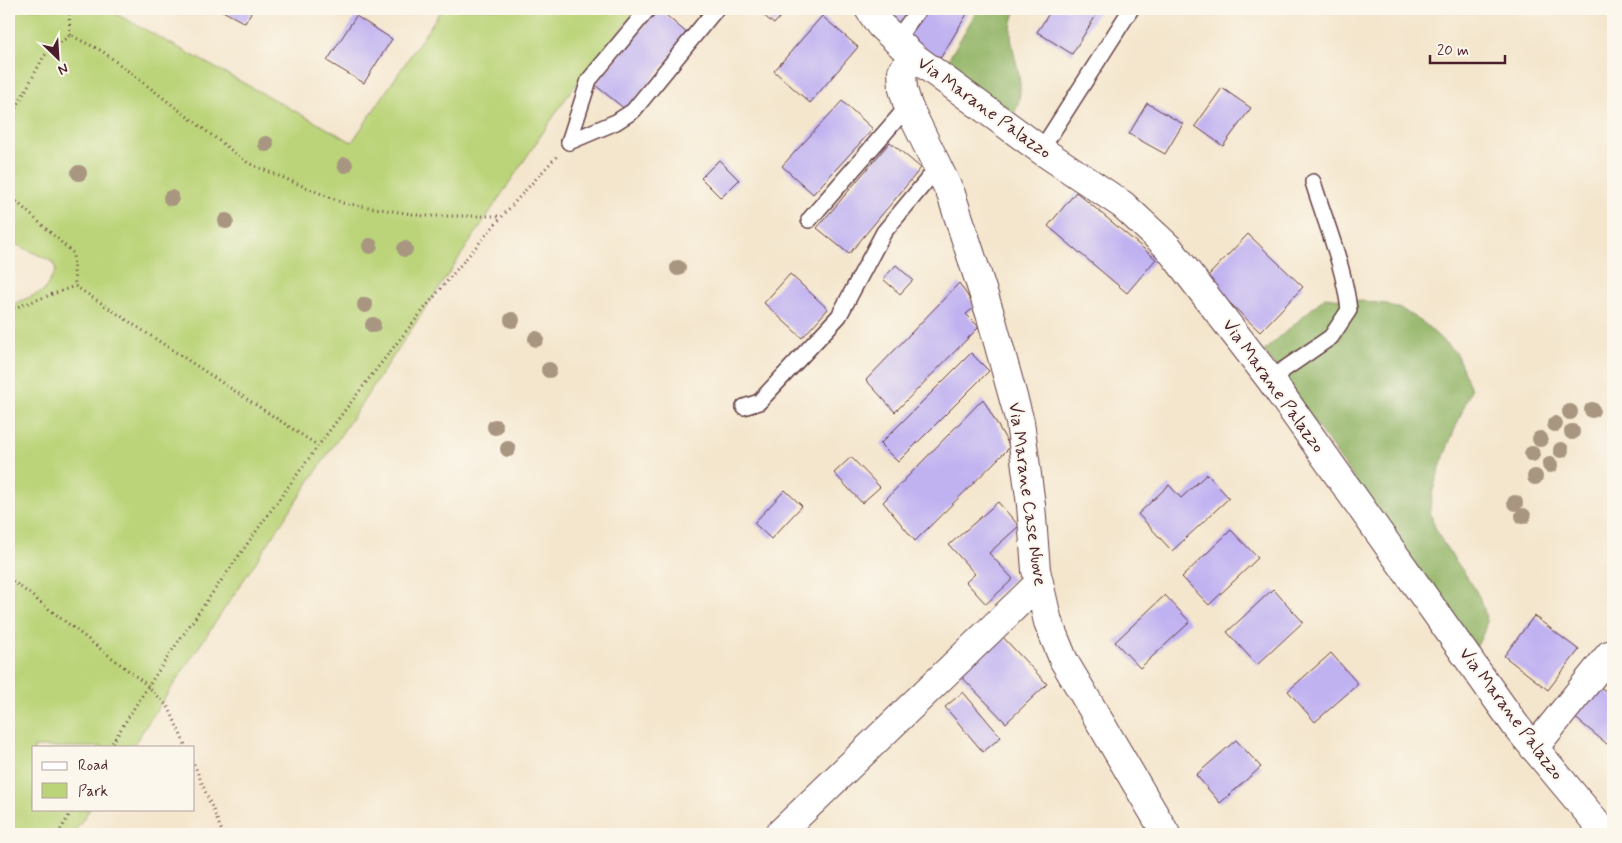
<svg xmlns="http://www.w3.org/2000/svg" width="1622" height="843" font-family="Mynerve,sans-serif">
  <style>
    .green { fill: #bbd479; stroke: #827a52 }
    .forest { fill: #94b669; stroke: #6f6a4a }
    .building { fill: #c0b1f1 }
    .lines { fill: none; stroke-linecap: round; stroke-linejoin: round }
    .service-casing { stroke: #643d43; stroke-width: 18 }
    .minor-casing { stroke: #643d43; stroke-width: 30 }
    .secondary-casing { stroke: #643d43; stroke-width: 30 }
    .path { stroke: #643d43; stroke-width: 3; stroke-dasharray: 1 4; stroke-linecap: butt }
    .service { stroke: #fff; stroke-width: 15 }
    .minor { stroke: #fff; stroke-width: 28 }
    .secondary { stroke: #fff; stroke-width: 28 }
    .tree { fill: #a99681 }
    .labels { text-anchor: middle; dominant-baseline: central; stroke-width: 4; stroke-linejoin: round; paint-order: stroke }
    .street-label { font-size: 18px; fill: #4a1f2b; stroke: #fbf7ec }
  </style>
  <rect width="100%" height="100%" fill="#fbf7ec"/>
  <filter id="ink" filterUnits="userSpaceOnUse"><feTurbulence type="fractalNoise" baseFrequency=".02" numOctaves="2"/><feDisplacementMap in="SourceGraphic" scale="10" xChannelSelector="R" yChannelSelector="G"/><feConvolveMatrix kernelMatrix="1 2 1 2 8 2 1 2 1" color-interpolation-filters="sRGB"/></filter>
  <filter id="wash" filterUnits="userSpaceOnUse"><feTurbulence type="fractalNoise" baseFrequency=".0096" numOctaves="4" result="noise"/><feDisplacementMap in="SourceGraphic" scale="20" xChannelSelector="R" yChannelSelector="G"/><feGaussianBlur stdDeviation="1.12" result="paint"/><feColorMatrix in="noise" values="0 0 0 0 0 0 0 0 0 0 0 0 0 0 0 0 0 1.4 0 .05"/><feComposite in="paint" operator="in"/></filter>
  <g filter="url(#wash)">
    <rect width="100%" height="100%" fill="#f4e6cd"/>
    <!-- green -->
    <polygon class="green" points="9,9 107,9 352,142 442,9 638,9 570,92 132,747 34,747 34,809 90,809 73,834 9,834 9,306 44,291 56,270 53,262 9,241"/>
    <!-- forest -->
    <g class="forest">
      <path d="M978,9H1017C997,44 1035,76 1013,116L944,67Z"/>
      <path d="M1325,297L1386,304L1403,310L1425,324L1456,353L1471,389C1462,415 1425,491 1431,515C1439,552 1485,585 1486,622C1486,630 1478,643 1475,650L1264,351Z"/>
    </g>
    <g id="blocks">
      <!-- building -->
      <g class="building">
        <polygon points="219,9 253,9 245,23"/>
        <polygon points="659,9 689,35 626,110 595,85"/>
        <polygon points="756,9 787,9 774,24"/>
        <polygon points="885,9 909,9 897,28"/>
        <polygon points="924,9 970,9 938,62 904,42"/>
        <polygon points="1052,9 1100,9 1072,54 1037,32"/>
        <polygon points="356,16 392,39 364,83 327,61"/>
        <polygon points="822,16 858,47 810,103 774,71"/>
        <polygon points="1222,88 1251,108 1223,146 1195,126"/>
        <polygon points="842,101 873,129 813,194 782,166"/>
        <polygon points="1147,103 1183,124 1165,154 1129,134"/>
        <polygon points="890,142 921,168 849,254 817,228"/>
        <polygon points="719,160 739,180 721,198 701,178"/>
        <polygon points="1076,192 1156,259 1127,293 1048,226"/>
        <polygon points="1248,234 1303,287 1260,332 1205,279"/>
        <polygon points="896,265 913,280 900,294 883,279"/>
        <polygon points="790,274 828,309 802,338 764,303"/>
        <polygon points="959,283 975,307 966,314 979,327 895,412 866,380"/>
        <polygon points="971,353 989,371 898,462 880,444"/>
        <polygon points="983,399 1010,447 915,541 883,502"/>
        <polygon points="851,457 880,487 862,503 834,473"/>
        <polygon points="1207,474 1229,498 1172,551 1138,514 1169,485 1181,498"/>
        <polygon points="785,490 802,506 771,539 754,523"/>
        <polygon points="998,502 1019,526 989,553 1013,579 986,604 966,582 975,574 949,545"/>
        <polygon points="1231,530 1258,558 1209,605 1182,577"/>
        <polygon points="1273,589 1303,622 1257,665 1227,632"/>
        <polygon points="1165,595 1190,622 1140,668 1115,642"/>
        <polygon points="1534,616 1579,650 1548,690 1504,656"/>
        <polygon points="1000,634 1047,684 1006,723 958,673"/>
        <polygon points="1331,653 1358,684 1315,722 1288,691"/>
        <polygon points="1598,685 1613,697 1613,749 1573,716"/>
        <polygon points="963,692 1001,737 983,752 945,707"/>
        <polygon points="1236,740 1261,767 1220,803 1196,775"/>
      </g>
    </g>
  </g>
  <g filter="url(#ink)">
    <use href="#blocks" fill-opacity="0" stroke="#643d43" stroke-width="1"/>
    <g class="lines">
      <defs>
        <g id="service">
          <polyline points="896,40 919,9"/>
          <polyline points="569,142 616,122 633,111 716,9"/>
          <polyline points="569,142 589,80 648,9"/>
          <polyline points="1041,150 1131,9"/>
          <polyline points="809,220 908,106"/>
          <path d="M1270,379L1331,337L1349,310C1344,266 1326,224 1313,182"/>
          <polyline points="744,407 759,402 839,316 884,232 938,167"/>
        </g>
        <g id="minor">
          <polyline points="913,56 902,71 903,89 908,106 951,194 991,317 1020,422 1031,505 1036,570 1048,622 1064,661 1166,834"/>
          <polyline points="1534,748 1609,655"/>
          <polyline points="779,834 1039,583"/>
        </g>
        <polyline id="secondary" points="869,9 880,25 914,57 1041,150 1123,205 1168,247 1270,379 1516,726 1606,834"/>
      </defs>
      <!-- service casing -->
      <use href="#service" class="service-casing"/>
      <!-- minor casing -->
      <use href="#minor" class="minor-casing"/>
      <!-- secondary casing -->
      <use href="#secondary" class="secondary-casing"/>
      <!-- path -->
      <g class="path">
        <polyline points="69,9 70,35"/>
        <polyline points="9,121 44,56 70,35 102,51 248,163 343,203 424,216 500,216"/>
        <polyline points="9,195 73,253 75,286 317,445"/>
        <polyline points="9,310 75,286"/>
        <polyline points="9,578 147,685 169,708 186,747"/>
        <path d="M110,747C153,675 202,608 250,540C345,406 445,276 557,156"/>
        <polyline points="194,764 223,834"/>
        <polyline points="58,834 73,809"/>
      </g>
      <!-- service -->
      <use href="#service" class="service"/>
      <!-- minor -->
      <use href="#minor" class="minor"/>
      <!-- secondary -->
      <use href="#secondary" class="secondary"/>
    </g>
    <!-- trees -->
    <g class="tree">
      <circle cx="266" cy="144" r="8"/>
      <circle cx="345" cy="165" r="8"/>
      <circle cx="79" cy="173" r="8"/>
      <circle cx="171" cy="198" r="8"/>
      <circle cx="226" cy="221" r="8"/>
      <circle cx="370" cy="246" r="8"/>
      <circle cx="405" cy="249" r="8"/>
      <circle cx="678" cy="268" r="8"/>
      <circle cx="365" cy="305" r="8"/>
      <circle cx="512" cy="320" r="8"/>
      <circle cx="373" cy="325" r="8"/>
      <circle cx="536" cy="339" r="8"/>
      <circle cx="549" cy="370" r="8"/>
      <circle cx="1592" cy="410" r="8"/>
      <circle cx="1570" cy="412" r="8"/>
      <circle cx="1555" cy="424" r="8"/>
      <circle cx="495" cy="427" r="8"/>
      <circle cx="1572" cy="432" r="8"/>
      <circle cx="1540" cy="439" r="8"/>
      <circle cx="508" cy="449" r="8"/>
      <circle cx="1561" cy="450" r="8"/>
      <circle cx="1532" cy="454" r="8"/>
      <circle cx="1550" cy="465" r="8"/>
      <circle cx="1535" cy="477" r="8"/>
      <circle cx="1515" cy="503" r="8"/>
      <circle cx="1523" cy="516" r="8"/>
    </g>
  </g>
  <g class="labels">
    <!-- street labels -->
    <g class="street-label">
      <text transform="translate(984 108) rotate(36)">Via Marane Palazzo</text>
      <text transform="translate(1273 386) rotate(54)">Via Marane Palazzo</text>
      <text transform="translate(1027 494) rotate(82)">Via Marane Case Nuove</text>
      <text transform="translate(1511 714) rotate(53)">Via Marane Palazzo</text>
    </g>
  </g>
  <!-- margin -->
  <rect width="1622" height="843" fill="none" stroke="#fbf7ec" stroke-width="30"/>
  <!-- legend -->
  <rect x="32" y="746" width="162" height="65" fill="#fbf7ec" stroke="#b4a19f"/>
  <rect x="42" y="762" width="25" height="8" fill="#ffffff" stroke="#b4a19f"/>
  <text x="78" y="770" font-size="15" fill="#4a1f2b">Road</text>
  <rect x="42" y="783" width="25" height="15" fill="#bbd479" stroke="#b4a19f"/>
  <text x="78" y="796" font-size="15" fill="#4a1f2b">Park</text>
  <!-- north arrow -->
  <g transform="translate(58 58) rotate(155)" stroke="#fbf7ec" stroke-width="4" paint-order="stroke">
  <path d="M0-4L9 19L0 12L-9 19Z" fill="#4a1f2b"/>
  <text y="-8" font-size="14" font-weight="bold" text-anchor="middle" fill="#4a1f2b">N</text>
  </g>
  <!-- scale -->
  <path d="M1430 55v8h75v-8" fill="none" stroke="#4a1f2b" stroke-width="2.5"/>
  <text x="1437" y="55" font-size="15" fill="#4a1f2b" stroke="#fbf7ec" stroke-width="4" paint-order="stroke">20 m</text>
</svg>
